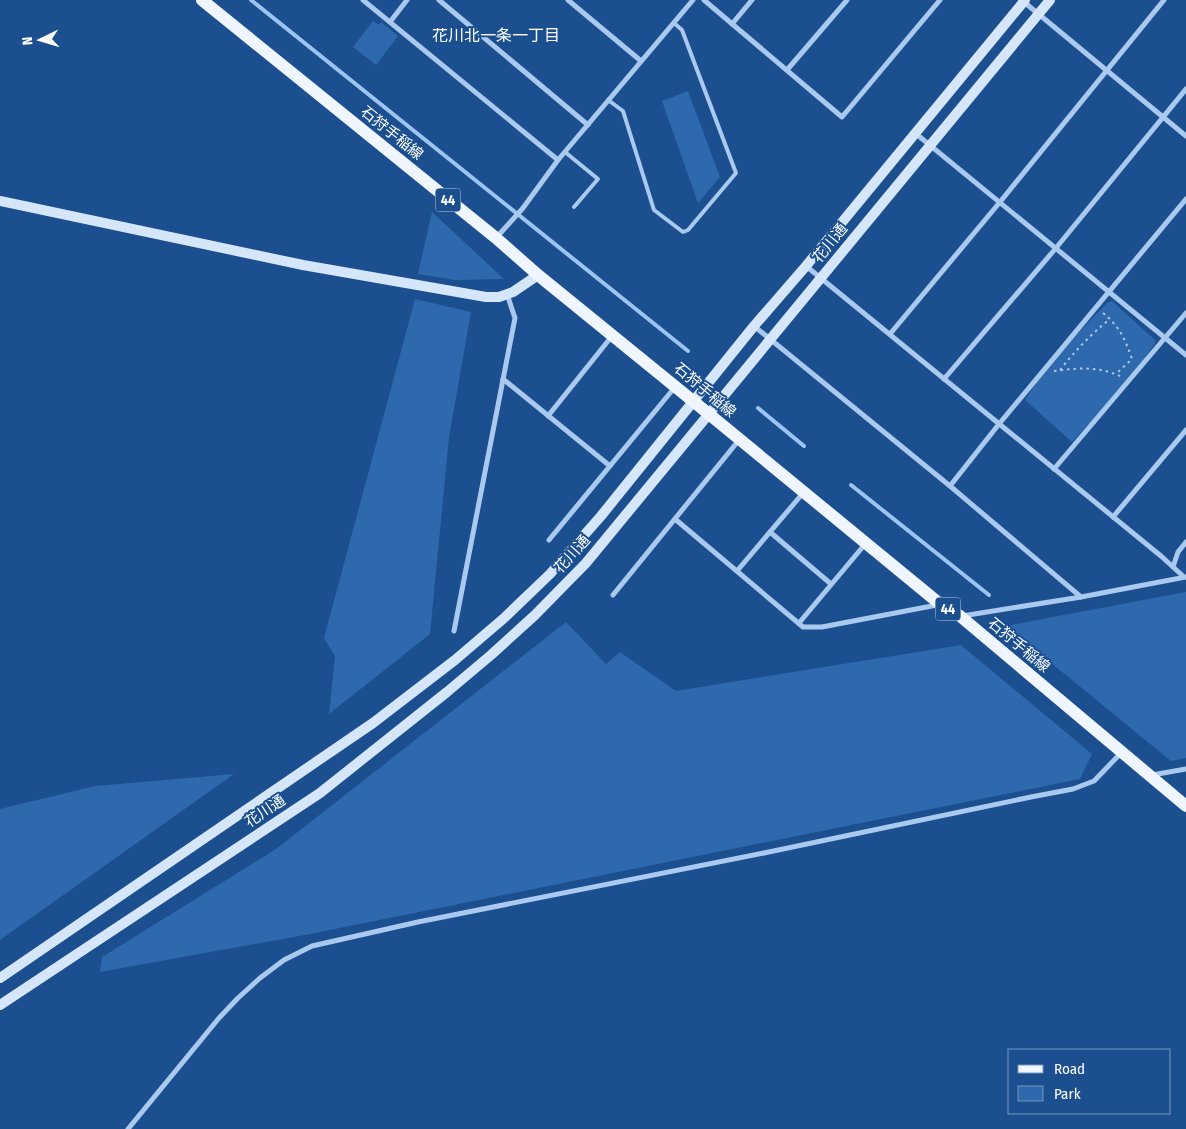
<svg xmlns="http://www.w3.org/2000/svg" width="1186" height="1129" font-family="'Fira Sans Condensed','Noto Sans JP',sans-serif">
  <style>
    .green { fill: #2e69ad }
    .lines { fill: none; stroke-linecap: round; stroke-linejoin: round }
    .stream { stroke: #9cc4f0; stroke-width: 4 }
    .path { stroke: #a9c9ee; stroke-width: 2; stroke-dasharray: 2.5 4; stroke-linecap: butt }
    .lane { stroke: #a9c9ee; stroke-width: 4 }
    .street { stroke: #a9c9ee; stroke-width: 5 }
    .secondary { stroke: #d6e6fa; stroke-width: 10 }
    .primary { stroke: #f0f6ff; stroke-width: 12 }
    .labels { text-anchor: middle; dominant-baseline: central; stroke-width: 4; stroke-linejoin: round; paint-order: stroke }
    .shield { fill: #1b4f8f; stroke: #bbcadd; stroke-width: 1 }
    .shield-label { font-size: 14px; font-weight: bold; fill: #fff }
    .street-label { font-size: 15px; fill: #fff; stroke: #1b4f8f }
    .neighbourhood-label { font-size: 16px; fill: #fff; stroke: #1b4f8f }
  </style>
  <rect width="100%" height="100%" fill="#1b4f8f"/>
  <!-- green -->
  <g class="green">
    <polygon points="373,21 379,25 381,22 398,36 376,65 353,47"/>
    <polygon points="688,91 720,177 698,203 662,101"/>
    <polygon points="432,212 504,279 455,280 418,274"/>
    <polygon points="415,299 471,312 449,437 430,634 329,714 335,656 324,638"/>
    <polygon points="1112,301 1155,340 1155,343 1129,381 1072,442 1025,400 1047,366 1107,303"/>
    <polygon points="1186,592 1186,758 1171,761 1006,626"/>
    <polygon points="566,622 606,664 620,652 676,691 961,645 1092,754 1080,779 305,935 100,972 102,957 276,849"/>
    <polygon points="234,774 0,940 0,809 95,786"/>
  </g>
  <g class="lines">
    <!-- stream -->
    <g class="stream">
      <polyline points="251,0 688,351"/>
      <polyline points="758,408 804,446"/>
      <polyline points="851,485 989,595"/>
    </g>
    <!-- path -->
    <g class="path">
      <path d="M1103,313C1120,327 1125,339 1132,359L1116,374"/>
      <path d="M1060,370C1075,351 1091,334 1110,319"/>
      <path d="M1054,371C1078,368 1098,366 1120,376"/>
    </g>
    <!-- lane -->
    <g class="lane">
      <polyline points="608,100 623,111 654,210 683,232 688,230 736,173 682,30 674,23"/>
      <polyline points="565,152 598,179 574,207"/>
    </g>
    <!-- street -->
    <g class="street">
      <polyline points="363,0 558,160"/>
      <polyline points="439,0 588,125"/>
      <polyline points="568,0 641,61"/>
      <polyline points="704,0 842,117 940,0"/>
      <polyline points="1024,2 1186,136"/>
      <polyline points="390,22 407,0"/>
      <polyline points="732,24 752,0"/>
      <polyline points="787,70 847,0"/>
      <polyline points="915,133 1186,355"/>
      <polyline points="496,238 523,208 558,160 693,0"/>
      <polyline points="806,266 1161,556 1184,577"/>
      <polyline points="754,326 950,486 1081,597"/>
      <polyline points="890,334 1000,202 1164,0"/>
      <polyline points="503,379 610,466"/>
      <polyline points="944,379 1056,248 1186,89"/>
      <polyline points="548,416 612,336"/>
      <polyline points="1054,469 1186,313"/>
      <polyline points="950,486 999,424 1186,199"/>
      <polyline points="1113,517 1186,430"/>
      <polyline points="675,519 803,627 822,627 937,605"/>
      <polyline points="770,532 831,584"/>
      <polyline points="549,540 675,387"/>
      <polyline points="1173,567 1178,552 1186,542"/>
      <polyline points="737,571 803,493"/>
      <polyline points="613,595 739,440"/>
      <polyline points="962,616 1081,597 1186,577"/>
      <polyline points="799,623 866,543"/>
      <polyline points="454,631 515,318 507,294"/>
      <polyline points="1152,775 1186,769"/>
      <polyline points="128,1129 219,1018 238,998 260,978 284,960 312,946 418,922 764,853 1031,797 1073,789 1094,781 1121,753"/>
    </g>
    <!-- secondary -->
    <g class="secondary">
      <polyline points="0,201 303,265 486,297 499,297 513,292 538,275"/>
      <polyline points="0,978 373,723 455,660 503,619 550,574 601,516 754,326 806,266 1025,0"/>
      <polyline points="0,1005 320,793 447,692 491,655 535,615 586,563 1050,0"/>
    </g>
    <!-- primary -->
    <polyline class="primary" points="202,0 496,238 538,275 693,401 940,604 960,616 1186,806"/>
  </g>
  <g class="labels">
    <!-- shield labels -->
    <g class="shield">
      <rect x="435.5" y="188.5" width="25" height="23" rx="4"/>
      <rect x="935.5" y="597.5" width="25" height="23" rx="4"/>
    </g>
    <g class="shield-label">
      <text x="448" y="200">44</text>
      <text x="948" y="609">44</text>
    </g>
    <!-- street labels -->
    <g class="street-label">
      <text transform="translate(392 133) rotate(39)">石狩手稲線</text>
      <text transform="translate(830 243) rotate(-51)">花川通</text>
      <text transform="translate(705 390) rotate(40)">石狩手稲線</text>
      <text transform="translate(572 554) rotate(-48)">花川通</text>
      <text transform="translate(1019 645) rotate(40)">石狩手稲線</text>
      <text transform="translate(265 811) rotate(-34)">花川通</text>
    </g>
    <!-- neighbourhood labels -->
    <g class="neighbourhood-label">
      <text x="496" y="35">花川北一条一丁目</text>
    </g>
  </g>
  <!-- legend -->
  <rect x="1008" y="1049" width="162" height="65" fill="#1b4f8f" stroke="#7695bc"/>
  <rect x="1018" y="1065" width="25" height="8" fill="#f0f6ff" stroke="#7695bc"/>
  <text x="1054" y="1074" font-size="15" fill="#ffffff">Road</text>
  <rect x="1018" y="1086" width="25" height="15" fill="#2e69ad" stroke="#7695bc"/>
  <text x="1054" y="1099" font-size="15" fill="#ffffff">Park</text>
  <!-- north arrow -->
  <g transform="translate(40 40) rotate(265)" stroke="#1b4f8f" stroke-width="4" paint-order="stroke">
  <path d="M0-4L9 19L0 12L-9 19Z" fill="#ffffff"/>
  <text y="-8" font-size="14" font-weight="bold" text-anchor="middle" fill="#ffffff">N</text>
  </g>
</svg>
